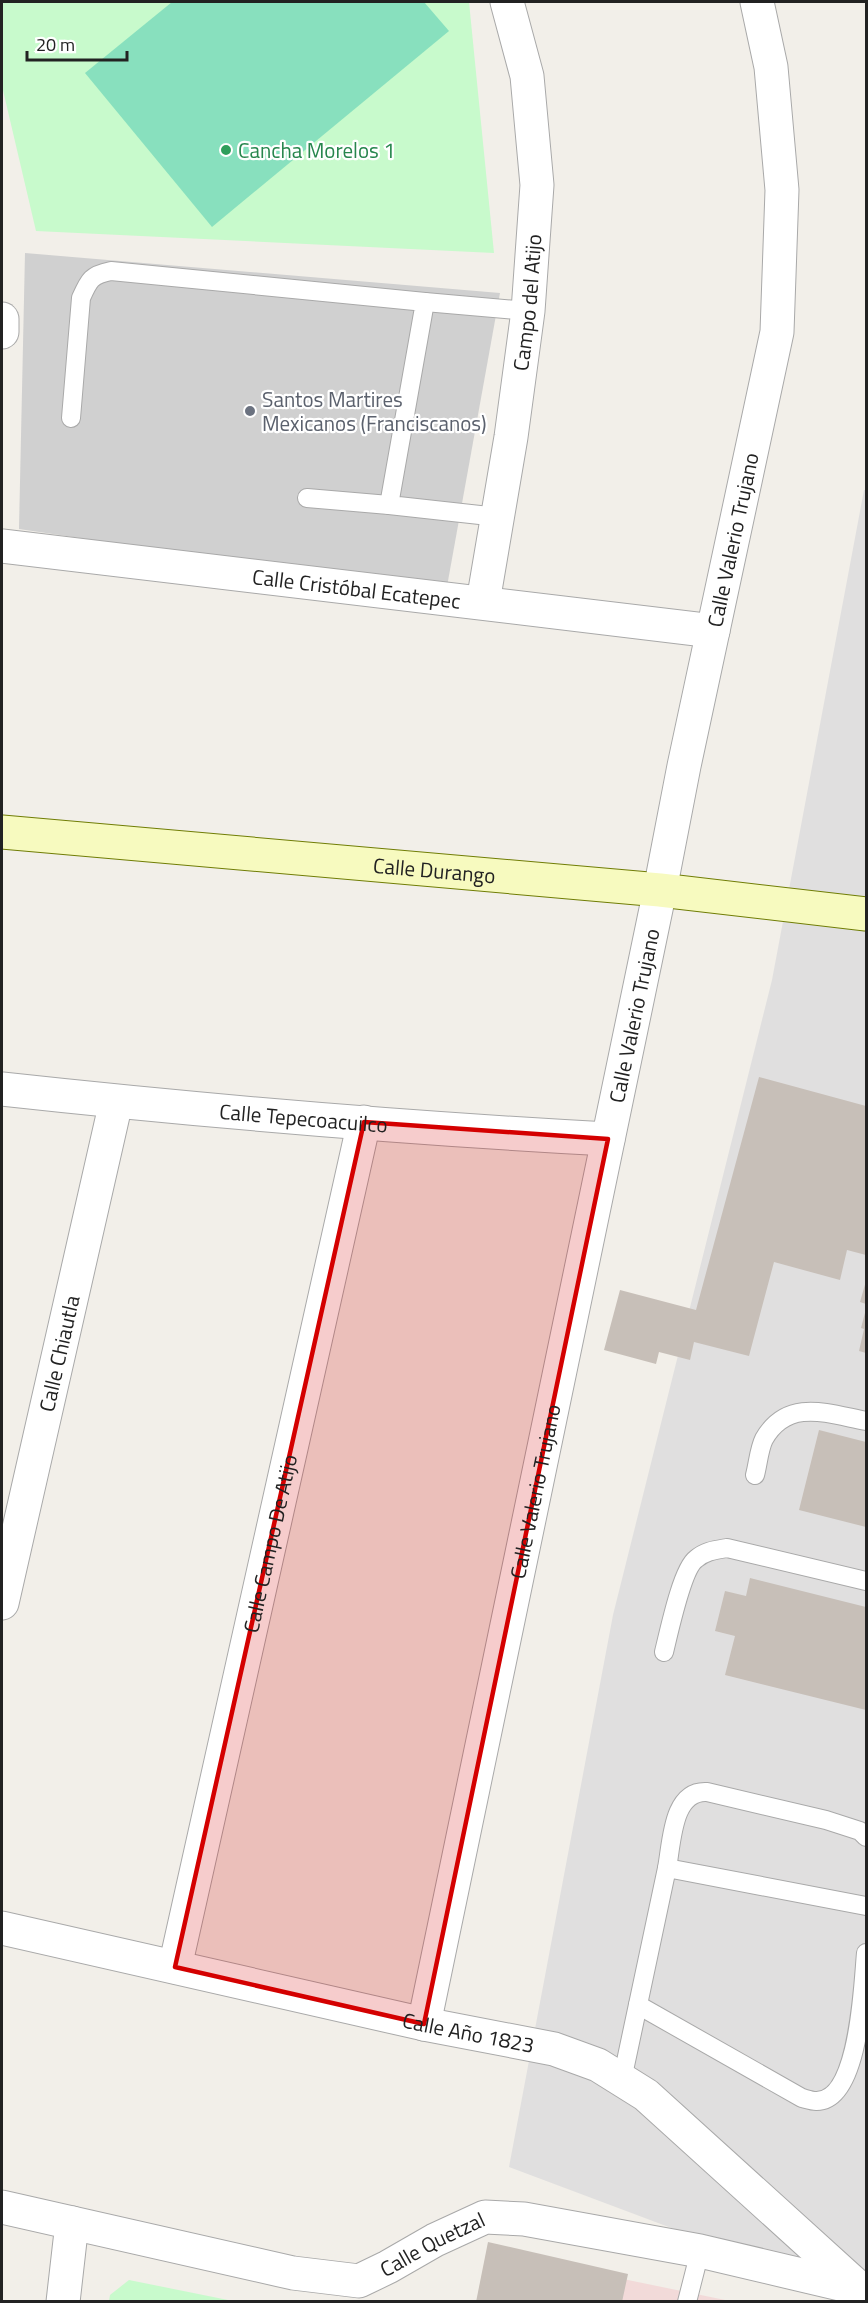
<svg xmlns="http://www.w3.org/2000/svg" width="868" height="2303" font-family="'Titillium Web',sans-serif">
  <style>
    .residential { fill: #e0dfdf }
    .commercial { fill: #f2dad9 }
    .religious { fill: #d0d0d0 }
    .park { fill: #c8facc }
    .pitch { fill: #88e0be }
    .building { fill: #c7bfb8 }
    .lines { fill: none; stroke-linecap: round; stroke-linejoin: round }
    .lane-casing { stroke: #a9a9a9; stroke-width: 20 }
    .street-casing { stroke: #a9a9a9; stroke-width: 35 }
    .secondary-casing { stroke: #707d05; stroke-width: 35 }
    .lane { stroke: #fff; stroke-width: 18 }
    .street { stroke: #fff; stroke-width: 33 }
    .secondary { stroke: #f7fabf; stroke-width: 33 }
    .marked { fill: #d40000; fill-opacity: 0.2; stroke: #d40000; stroke-width: 4.5; stroke-linejoin: round }
    .leisure-dot { fill: #2e9e5b; stroke: #fff; stroke-width: 2 }
    .worship-dot { fill: #6b7280; stroke: #fff; stroke-width: 2 }
    .labels { text-anchor: middle; dominant-baseline: central; stroke-width: 4.5; stroke-linejoin: round; paint-order: stroke }
    .leisure-label { font-size: 21px; fill: #27864d; stroke: #fff; text-anchor: start }
    .street-label { font-size: 21px; fill: #222; stroke: #fff }
    .worship-label { font-size: 21px; fill: #5b616d; stroke: #fff; text-anchor: start }
  </style>
  <rect width="100%" height="100%" fill="#f2efe9"/>
  <!-- residential -->
  <polygon class="residential" points="864,490 866,490 866,2301 509,2167 613,1615 772,980"/>
  <!-- commercial -->
  <polygon class="commercial" points="487,2251 730,2301 479,2302"/>
  <!-- religious -->
  <polygon class="religious" points="25,253 500,293 446,592 19,529"/>
  <!-- park -->
  <g class="park">
    <polygon points="2,2 469,2 494,253 36,231 2,86"/>
    <polygon points="129,2280 233,2301 109,2301 110,2295"/>
  </g>
  <!-- pitch -->
  <polygon class="pitch" points="172,2 424,2 449,31 212,227 85,73"/>
  <!-- building -->
  <g class="building">
    <polygon points="759,1077 866,1106 866,1255 847,1250 840,1280 774,1262 749,1356 694,1342 690,1360 659,1352 656,1364 604,1350 620,1290 696,1310"/>
    <polygon points="866,1281 866,1304 860,1302"/>
    <polygon points="866,1309 866,1353 859,1351 864,1329 861,1328"/>
    <polygon points="819,1430 866,1442 866,1527 799,1510"/>
    <polygon points="750,1578 866,1607 866,1710 725,1675 735,1636 715,1631 725,1591 746,1596"/>
    <polygon points="488,2242 628,2274 622,2302 476,2302"/>
  </g>
  <g class="lines">
    <defs>
      <g id="lane">
        <polyline points="425,302 528,311"/>
        <path d="M71,418L81,298C89,280 91,275 111,271L425,302L389,505L498,517"/>
        <polyline points="307,498 389,505"/>
        <path d="M755,1475C758,1464 759,1449 764,1439C788,1397 829,1414 866,1421"/>
        <path d="M664,1652C669,1632 682,1569 696,1559C705,1551 715,1550 727,1548L866,1581"/>
        <path d="M667,1868C672,1842 672,1790 707,1792L826,1820L860,1831L866,1837"/>
        <path d="M638,2005L802,2098C806,2099 812,2101 816,2101C860,2102 863,1983 866,1953"/>
        <polyline points="622,2080 667,1868 866,1906"/>
        <polyline points="687,2302 700,2251"/>
      </g>
      <g id="street">
        <polyline points="2,319 2,332"/>
        <path id="s1" d="M2,546L713,631"/>
        <path id="s2" d="M483,602L511,437L528,311L537,185L527,76L507,2"/>
        <path id="s3" d="M2,1089C203,1111 405,1128 608,1139"/>
        <path id="s4" d="M2,1603L116,1102"/>
        <path id="s5" d="M2,1928L424,2024L554,2049L598,2065L646,2095L859,2288"/>
        <path id="s6" d="M175,1967L364,1122"/>
        <path id="s7" d="M424,2024L660,890L684,766L777,332L782,190L771,67L757,2"/>
        <path id="s8" d="M2,2207L293,2273L359,2281L388,2267L435,2240L485,2217L524,2219L700,2251L857,2288"/>
        <polyline points="63,2302 72,2223"/>
      </g>
      <g id="secondary">
        <path id="s9" d="M2,832L660,890L866,914"/>
      </g>
    </defs>
    <!-- lane casing -->
    <use href="#lane" class="lane-casing"/>
    <!-- street casing -->
    <use href="#street" class="street-casing"/>
    <!-- secondary casing -->
    <use href="#secondary" class="secondary-casing"/>
    <!-- lane -->
    <use href="#lane" class="lane"/>
    <!-- street -->
    <use href="#street" class="street"/>
    <!-- secondary -->
    <use href="#secondary" class="secondary"/>
  </g>
  <!-- marked area -->
  <path class="marked" d="M364,1122L608,1139L424,2024L175,1967Z"/>
  <!-- markers -->
  <circle class="leisure-dot" cx="226" cy="150" r="6"/>
  <circle class="worship-dot" cx="250" cy="411" r="6"/>
  <g class="labels">
    <!-- leisure labels -->
    <g class="leisure-label">
      <text x="238" y="150">Cancha Morelos 1</text>
    </g>
    <!-- street labels -->
    <g class="street-label">
      <text stroke="none"><textPath href="#s2" startOffset="303">Campo del Atijo</textPath></text>
      <text stroke="none"><textPath href="#s7" startOffset="1516">Calle Valerio Trujano</textPath></text>
      <text stroke="none"><textPath href="#s1" startOffset="357">Calle Cristóbal Ecatepec</textPath></text>
      <text stroke="none"><textPath href="#s9" startOffset="434">Calle Durango</textPath></text>
      <text stroke="none"><textPath href="#s7" startOffset="1030">Calle Valerio Trujano</textPath></text>
      <text stroke="none"><textPath href="#s3" startOffset="303">Calle Tepecoacuilco</textPath></text>
      <text stroke="none"><textPath href="#s4" startOffset="256">Calle Chiautla</textPath></text>
      <text stroke="none"><textPath href="#s7" startOffset="544">Calle Valerio Trujano</textPath></text>
      <text stroke="none"><textPath href="#s6" startOffset="434">Calle Campo De Atijo</textPath></text>
      <text stroke="none"><textPath href="#s5" startOffset="478">Calle Año 1823</textPath></text>
      <text stroke="none"><textPath href="#s8" startOffset="447">Calle Quetzal</textPath></text>
    </g>
    <!-- worship labels -->
    <g class="worship-label">
      <text x="262" y="399">Santos Martires<tspan x="262" dy="24">Mexicanos (Franciscanos)</tspan></text>
    </g>
  </g>
  <!-- border -->
  <rect width="868" height="2303" fill="none" stroke="#222222" stroke-width="6"/>
  <!-- scale -->
  <path d="M27 51v9h100v-9" fill="none" stroke="#222222" stroke-width="3"/>
  <text x="36" y="51" font-size="18" fill="#222222" stroke="#ffffff" stroke-width="4.5" paint-order="stroke">20 m</text>
</svg>
